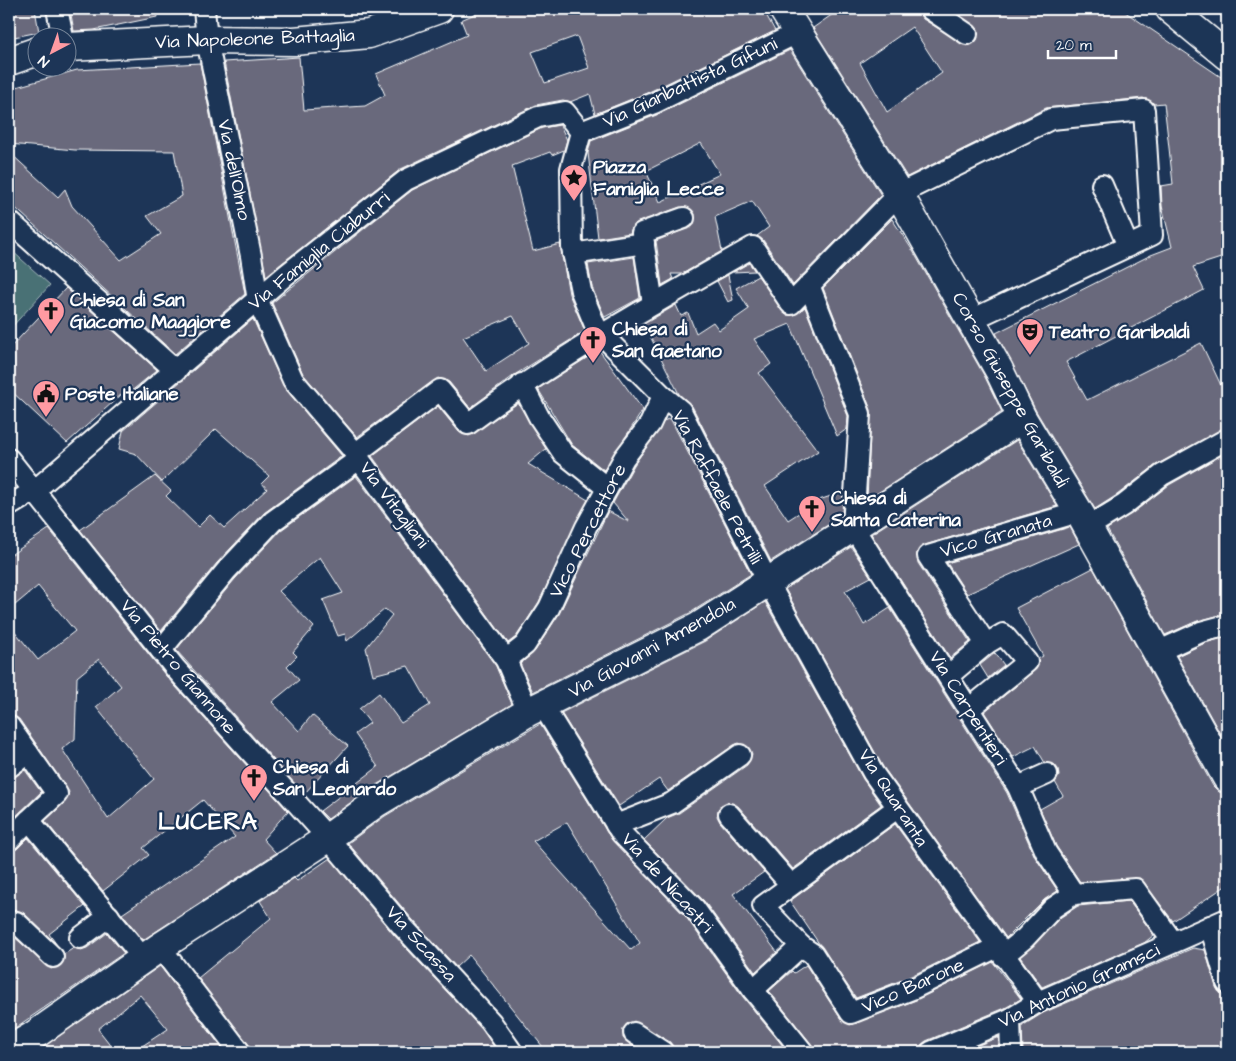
<svg xmlns="http://www.w3.org/2000/svg" width="1236" height="1061" font-family="'Architects Daughter',sans-serif">
  <style>
    .green { fill: #497175; stroke: #a4b8ba }
    .building { fill: #69697b; stroke: #fff; fill-rule: evenodd }
    .lines { fill: none; stroke-linecap: round; stroke-linejoin: round }
    .street-casing { stroke: #fff; stroke-width: 24 }
    .secondary-casing { stroke: #fff; stroke-width: 31 }
    .street { stroke: #1d3557; stroke-width: 20 }
    .secondary { stroke: #1d3557; stroke-width: 28 }
    .labels { text-anchor: middle; dominant-baseline: central; stroke-width: 4.5; stroke-linejoin: round; paint-order: stroke }
    .street-label { font-size: 19px; fill: #fff; stroke: #1d3557 }
    .poi-label { font-size: 19px; font-weight: bold; fill: #fff; stroke: #1d3557; text-anchor: start }
    .district-label { font-size: 24px; font-weight: bold; letter-spacing: 1px; fill: #fff; stroke: #1d3557 }
  </style>
  <rect width="100%" height="100%" fill="#1d3557"/>
  <filter id="ink" filterUnits="userSpaceOnUse"><feTurbulence type="fractalNoise" baseFrequency=".02" numOctaves="2"/><feDisplacementMap in="SourceGraphic" scale="10" xChannelSelector="R" yChannelSelector="G"/><feConvolveMatrix kernelMatrix="1 2 1 2 8 2 1 2 1" color-interpolation-filters="sRGB"/></filter>
  <g filter="url(#ink)">
    <!-- green -->
    <polygon class="green" points="11,250 50,285 9,330 9,253"/>
    <!-- building -->
    <g class="building">
      <polygon points="9,9 35,9 39,32 9,38"/>
      <polygon points="70,9 156,9 157,17 94,30 74,31"/>
      <path d="M486,9H763L775,31L649,92L595,114L590,94L570,102L563,100L536,105L401,169L266,276L224,62L299,57L304,110L365,106L385,95L376,74L467,35L461,20ZM577,36L589,68L545,83L532,52Z"/>
      <path d="M840,9H918L923,19L967,46L977,40L978,29L951,9H1121L1227,81V256L1193,267L1204,290L1066,362L1087,400L1201,343L1227,398V427L1156,465L1117,495L1095,509L1036,411L996,333L1151,255L1172,247L1162,206L1161,186L1173,184L1164,103L1154,104L1149,100L1143,98L1046,108L907,177L813,28ZM912,27L942,73L887,112L860,63Z"/>
      <path d="M790,50L881,195L793,285L763,240L757,236L769,227L752,201L715,217L722,251L682,274H671L673,279L662,285L656,241L693,226L695,214L691,209L680,207L638,222L633,225L630,233L598,238L588,153L591,141L659,114ZM701,143L720,174L660,202L646,171Z"/>
      <polygon points="200,63 245,294 175,354 9,202 9,152 58,197 65,189 72,206 121,260 161,234 147,216 182,196 174,151 75,150 9,144 9,89 77,70"/>
      <path d="M560,125L567,140L564,150L552,155L550,152L512,166L533,251L560,244L569,294L585,331L516,374L470,408L449,382L438,378L357,437L303,374L272,303L412,190L542,128ZM513,316L529,343L486,371L463,337Z"/>
      <polygon points="892,219 913,251 985,377 1002,412 867,500 871,410 823,288"/>
      <polygon points="634,257 640,298 605,317 592,288 588,264"/>
      <polygon points="749,263 755,271 733,272"/>
      <polygon points="728,275 733,300 728,302 717,281"/>
      <polygon points="758,276 786,315 794,315 805,307 848,416 847,429 837,436 790,324 754,339 771,364 759,373 818,451 765,486 788,520 819,500 843,492 842,516 771,561 692,406 679,394 644,324 676,305 681,316 688,313 696,333 713,322 719,330 749,309 736,288"/>
      <polygon points="66,288 157,370 129,393 131,386 67,443 9,389 9,349"/>
      <polygon points="253,319 284,387 342,456 264,513 217,563 161,631 80,530 155,476 171,491 166,496 198,527 210,515 224,528 267,489 262,483 269,476 216,429 162,482 136,454 119,449 123,431"/>
      <polygon points="599,350 643,410 604,470 572,445 538,389"/>
      <polygon points="518,403 546,449 528,464 588,500 539,602 516,637 508,643 372,456 438,406 459,432 469,436"/>
      <polygon points="670,418 751,574 690,613 533,692 520,664 535,651 559,614 608,511 629,522 613,503 634,465 664,421"/>
      <polygon points="1017,440 1057,506 925,545 917,552 918,563 970,642 950,658 871,534"/>
      <polygon points="1227,452 1227,613 1198,621 1165,635 1107,529 1131,514 1169,485"/>
      <polygon points="356,476 496,666 512,704 368,790 328,819 320,811 378,767 355,734 370,723 359,709 379,693 401,723 430,705 408,666 373,675 366,648 392,615 385,609 347,641 345,634 338,636 323,600 343,593 320,557 279,591 314,627 293,652 297,656 287,666 299,680 272,702 299,731 312,715 348,746 304,794 176,650 235,579 281,530"/>
      <polygon points="1070,527 1079,544 967,594 947,563"/>
      <path d="M49,529L166,676L288,811L263,839L276,853L143,940L122,914L235,837L203,800L143,848L149,855L103,891L45,821L65,802L69,792L19,719L9,714V624L38,660L75,631L38,586L9,610V556ZM99,659L121,686L96,707L154,779L108,819L62,749L75,739L77,677Z"/>
      <polygon points="851,547 871,577 845,591 864,625 890,608 1007,793 1035,857 1058,891 1044,900 1006,938 883,767 785,589"/>
      <polygon points="1093,568 1213,786 1219,792 1227,794 1227,885 1173,921 1140,878 1080,882 1056,846 1040,809 1063,796 1055,782 1059,776 1058,769 1054,764 1045,763 1035,746 1013,757 984,712 1034,671 1038,666 1038,659 1043,656 1016,608"/>
      <polygon points="765,602 863,779 881,805 793,869 738,806 727,802 721,805 717,816 720,822 764,872 733,894 777,952 755,972 704,901 644,840 667,818 679,813 747,765 752,754 749,748 739,743 734,745 668,791 659,779 619,806 561,713 705,641"/>
      <polygon points="1227,637 1227,746 1177,656 1205,643"/>
      <polygon points="995,653 1004,665 988,678 980,665"/>
      <path d="M540,724L612,840L686,917L743,997L788,1052H675L670,1042L634,1021L624,1027L623,1038L642,1052H547L469,955L456,967L412,919L348,843L385,816ZM567,822L640,943L631,950L533,841Z"/>
      <polygon points="25,770 41,792 9,823 9,779"/>
      <polygon points="895,824 980,942 907,978 856,998 790,901"/>
      <polygon points="28,838 85,906 49,934 57,945 24,913 9,907 9,852 17,849"/>
      <polygon points="330,858 394,935 482,1029 498,1052 252,1052 249,1045 198,978 271,918 260,901 294,878 297,881"/>
      <polygon points="1129,901 1154,935 1144,943 1042,987 1020,957 1061,917 1078,906"/>
      <polygon points="107,933 124,953 9,1032 9,935 12,935 51,969 61,965 64,954 74,948 81,950 87,948"/>
      <polygon points="1193,948 1205,950 1216,987 1219,992 1227,995 1227,1052 1023,1052 1022,1026 1043,1013"/>
      <polygon points="993,962 1021,999 1005,1008 926,1041 921,1045 919,1052 815,1052 812,1045 769,991 792,971 794,973 806,965 841,1019 850,1025 916,1000"/>
      <polygon points="160,966 225,1052 133,1052 168,1029 140,995 98,1029 116,1052 36,1052"/>
      <polygon points="999,1037 999,1052 961,1052"/>
    </g>
    <g class="lines">
      <defs>
        <g id="street">
          <polyline points="57,9 63,38"/>
          <polyline points="204,9 207,40 251,256 258,301 293,380 351,448 506,660 528,712"/>
          <polyline points="930,9 967,34"/>
          <polyline points="581,132 571,169 572,247 581,291 595,325 601,334 663,396 681,411 768,582 873,773 1038,1002"/>
          <polyline points="581,132 654,103 799,32"/>
          <polyline points="1102,185 1128,246"/>
          <polyline points="9,221 176,371"/>
          <polyline points="573,254 644,243"/>
          <polyline points="809,285 860,414 853,527 1018,787 1046,852 1074,894"/>
          <polyline points="653,304 642,233 684,218"/>
          <polyline points="522,384 539,417 563,453 607,488"/>
          <path d="M355,454L440,390L468,424C558,357 655,303 753,247L791,304L899,194L1051,119L1144,110L1152,235L971,320"/>
          <polyline points="9,459 175,668 328,838 403,927 491,1022 512,1052"/>
          <polyline points="9,506 34,491 287,274 406,180 538,117 565,112 581,132"/>
          <polyline points="1088,527 1124,505 1162,475 1227,439"/>
          <polyline points="161,650 226,571 273,521 359,459"/>
          <polyline points="1157,652 1201,632 1227,625"/>
          <polyline points="506,660 525,645 549,608 586,527 624,458 650,424 663,396"/>
          <polyline points="948,676 986,644"/>
          <polyline points="543,706 622,834 695,909 753,990 803,1052"/>
          <polyline points="969,709 1027,662 1003,634 986,644 928,556 1079,512"/>
          <polyline points="9,726 57,794 29,820 143,958"/>
          <polyline points="9,767 28,753"/>
          <polyline points="1018,787 1047,774"/>
          <polyline points="729,814 791,885"/>
          <polyline points="616,825 672,803 740,755"/>
          <polyline points="9,840 29,820"/>
          <polyline points="9,923 16,922 53,957"/>
          <polyline points="1210,926 1227,983"/>
          <polyline points="80,938 109,916"/>
          <polyline points="801,946 813,954 851,1013 912,989 997,947"/>
          <polyline points="160,947 240,1052"/>
          <polyline points="1003,956 1025,938 1053,908 1074,894 1135,889 1173,942"/>
          <polyline points="753,990 801,946 763,906 897,808"/>
          <polyline points="1010,1019 1011,1052"/>
          <polyline points="634,1033 663,1052"/>
          <polyline points="931,1052 1010,1019 1038,1002 1227,919"/>
        </g>
        <g id="secondary">
          <polyline points="783,9 899,194 999,370 1022,418 1083,519 1227,778"/>
          <polyline points="1170,9 1227,56"/>
          <polyline points="68,47 207,40 294,41 369,34 439,9"/>
          <polyline points="9,61 38,51"/>
          <polyline points="9,1050 33,1036 160,947 328,838 376,803 528,712 698,627 1022,418"/>
        </g>
      </defs>
      <!-- street casing -->
      <use href="#street" class="street-casing"/>
      <!-- secondary casing -->
      <use href="#secondary" class="secondary-casing"/>
      <!-- street -->
      <use href="#street" class="street"/>
      <!-- secondary -->
      <use href="#secondary" class="secondary"/>
    </g>
  </g>
  <!-- icons -->
  <defs>
    <symbol id="sight-pin" viewBox="-11 -11 22 30"><path d="M0 17L-7.5 6A9.5 9.5 0 1 1 7.5 6Z" fill="#ff9aa2" stroke="#1d3557"/><path d="M0-6L1.8-2.2L6-1.7L2.9 1.2L3.7 5.4L0 3.3L-3.7 5.4L-2.9 1.2L-6-1.7L-1.8-2.2Z" fill="#111"/></symbol>
    <symbol id="church-pin" viewBox="-11 -11 22 30"><path d="M0 17L-7.5 6A9.5 9.5 0 1 1 7.5 6Z" fill="#ff9aa2" stroke="#1d3557"/><path d="M-1.2-6h2.4v3.5h3.3v2.4h-3.3V6h-2.4V-.1h-3.3v-2.4h3.3Z" fill="#111"/></symbol>
    <symbol id="theatre-pin" viewBox="-11 -11 22 30"><path d="M0 17L-7.5 6A9.5 9.5 0 1 1 7.5 6Z" fill="#ff9aa2" stroke="#1d3557"/><path d="M-5-5.5Q0-4 5-5.5V0Q5 5 0 6Q-5 5-5 0ZM-3.3-2.5H-1v1.5H-3.3ZM1-2.5H3.3v1.5H1ZM-2.8 1Q0 5.5 2.8 1Z" fill="#111"/></symbol>
    <symbol id="civic-pin" viewBox="-11 -11 22 30"><path d="M0 17L-7.5 6A9.5 9.5 0 1 1 7.5 6Z" fill="#ff9aa2" stroke="#1d3557"/><path d="M-.6-6.5H3V-4.5H.6V-3L4-1V1h2V6H-6V1h2V-1L-.6-3ZM-1.2 2.5V6h2.4V2.5Z" fill="#111"/></symbol>
  </defs>
  <g fill-rule="evenodd">
    <use href="#sight-pin" x="558" y="162" width="32" height="43"/>
    <use href="#church-pin" x="35" y="295" width="32" height="43"/>
    <use href="#theatre-pin" x="1014" y="316" width="32" height="43"/>
    <use href="#church-pin" x="577" y="324" width="32" height="43"/>
    <use href="#civic-pin" x="30" y="378" width="32" height="43"/>
    <use href="#church-pin" x="796" y="493" width="32" height="43"/>
    <use href="#church-pin" x="238" y="762" width="32" height="43"/>
  </g>
  <g class="labels">
    <!-- street labels -->
    <g class="street-label">
      <text transform="translate(255 39) rotate(-2)">Via Napoleone Battaglia</text>
      <text transform="translate(690 83) rotate(-25)">Via Gianbattista Gifuni</text>
      <text transform="translate(234 170) rotate(78)">Via dell'Olmo</text>
      <text transform="translate(319 251) rotate(-39)">Via Famiglia Ciaburri</text>
      <text transform="translate(1010 390) rotate(61)">Corso Giuseppe Garibaldi</text>
      <text transform="translate(717 487) rotate(62)">Via Raffaele Petrilli</text>
      <text transform="translate(394 505) rotate(53)">Via Vitagliani</text>
      <text transform="translate(588 531) rotate(-63)">Vico Percettore</text>
      <text transform="translate(996 536) rotate(-16)">Vico Granata</text>
      <text transform="translate(652 648) rotate(-29)">Via Giovanni Amendola</text>
      <text transform="translate(178 667) rotate(50)">Via Pietro Giannone</text>
      <text transform="translate(968 708) rotate(58)">Via Carpentieri</text>
      <text transform="translate(893 798) rotate(57)">Via Quaranta</text>
      <text transform="translate(667 883) rotate(48)">Via de Nicastri</text>
      <text transform="translate(421 944) rotate(48)">Via Scassa</text>
      <text transform="translate(913 986) rotate(-24)">Vico Barone</text>
      <text transform="translate(1079 986) rotate(-25)">Via Antonio Gramsci</text>
    </g>
    <!-- poi labels -->
    <g class="poi-label">
      <text x="593" y="167">Piazza<tspan x="593" dy="22">Famiglia Lecce</tspan></text>
      <text x="70" y="300">Chiesa di San<tspan x="70" dy="22">Giacomo Maggiore</tspan></text>
      <text x="612" y="329">Chiesa di<tspan x="612" dy="22">San Gaetano</tspan></text>
      <text x="1049" y="332">Teatro Garibaldi</text>
      <text x="65" y="394">Poste Italiane</text>
      <text x="831" y="498">Chiesa di<tspan x="831" dy="22">Santa Caterina</tspan></text>
      <text x="273" y="767">Chiesa di<tspan x="273" dy="22">San Leonardo</tspan></text>
    </g>
    <!-- district labels -->
    <g class="district-label">
      <text x="208" y="822">LUCERA</text>
    </g>
  </g>
  <!-- margin -->
  <rect width="1236" height="1061" fill="none" stroke="#1d3557" stroke-width="30"/>
  <rect x="15" y="15" width="1206" height="1031" fill="none" stroke="#fff" stroke-width="2" filter="url(#ink)"/>
  <!-- north arrow -->
  <g transform="translate(52 52) rotate(221)"><circle r="24" fill="#1d3557" stroke="#77869a"/>
  <path d="M0-4L9 19L0 12L-9 19Z" fill="#ff9aa2"/>
  <text y="-8" font-size="14" font-weight="bold" text-anchor="middle" fill="#ffffff">N</text>
  </g>
  <!-- scale -->
  <path d="M1048 50v8h68v-8" fill="none" stroke="#ffffff" stroke-width="2.5"/>
  <text x="1056" y="50" font-size="15" fill="#ffffff" stroke="#1d3557" stroke-width="4" paint-order="stroke">20 m</text>
</svg>
